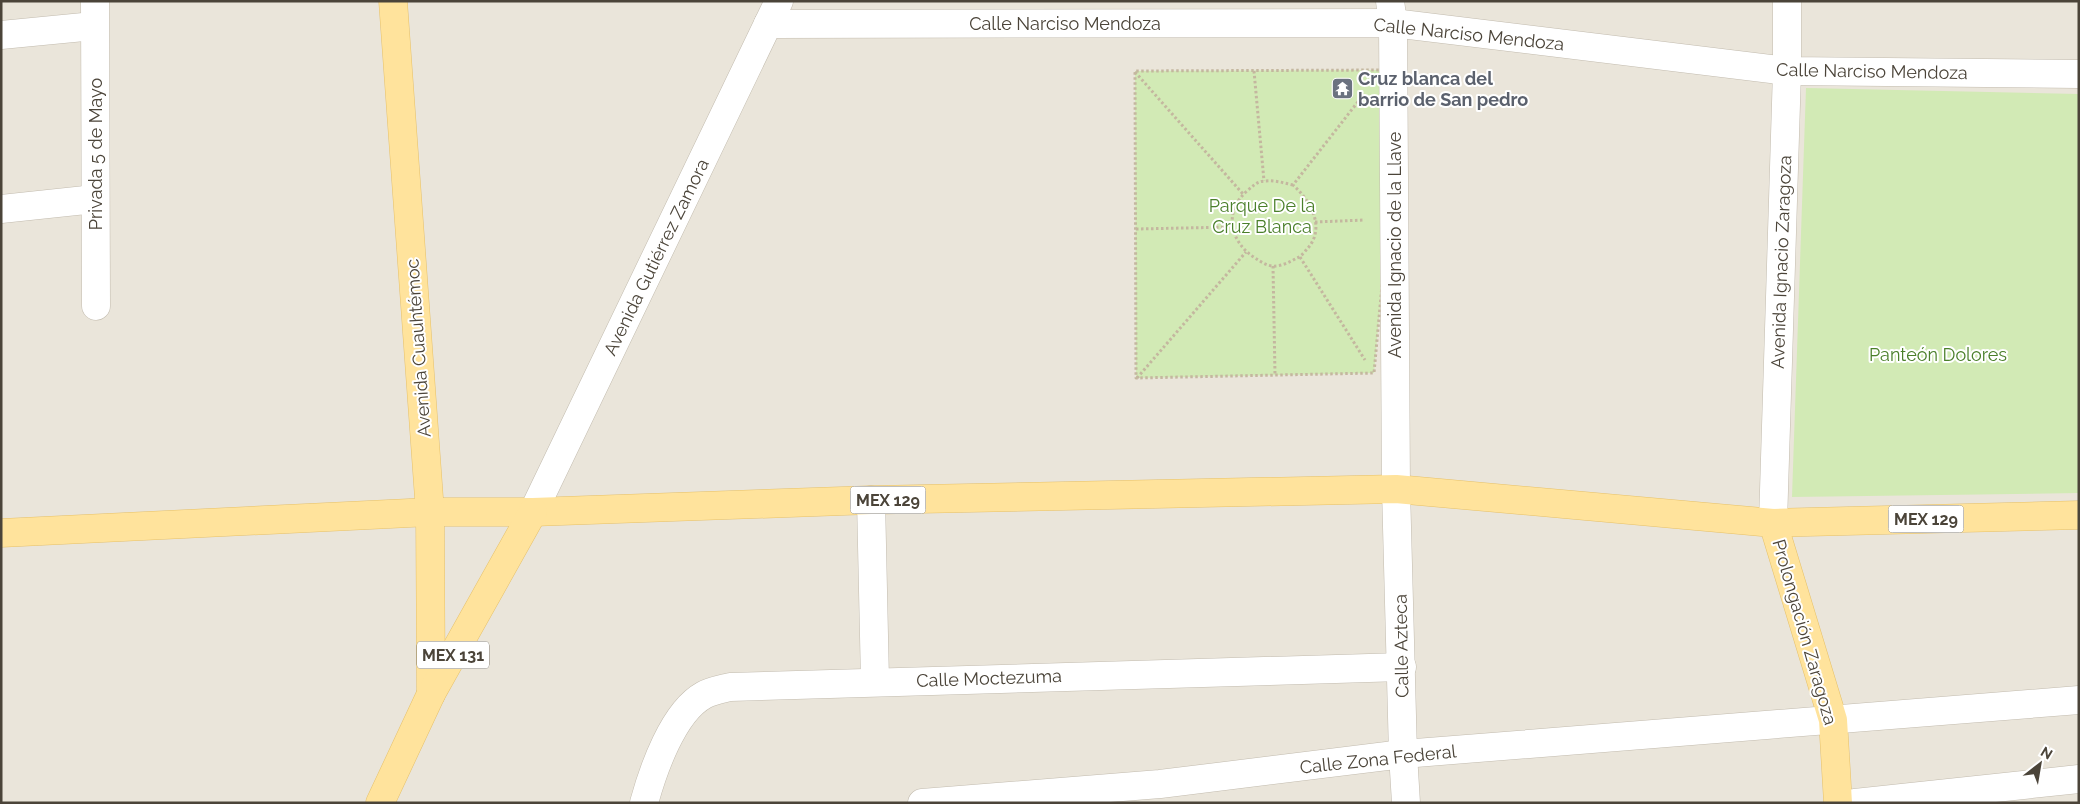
<svg xmlns="http://www.w3.org/2000/svg" width="2080" height="804" font-family="Raleway,sans-serif">
  <style>
    .residential { fill: #eae5da }
    .green { fill: #d2eab5 }
    .lines { fill: none; stroke-linecap: round; stroke-linejoin: round }
    .minor-casing { stroke: #c2bbae; stroke-width: 29 }
    .major-casing { stroke: #e6c16a; stroke-width: 29 }
    .path { stroke: #c4b79f; stroke-width: 3; stroke-dasharray: 2.5 2.5; stroke-linecap: butt }
    .minor { stroke: #fff; stroke-width: 28 }
    .major { stroke: #ffe39c; stroke-width: 28 }
    .labels { text-anchor: middle; dominant-baseline: central; stroke-width: 4; stroke-linejoin: round; paint-order: stroke }
    .shield { fill: #fff; stroke: #817c74; stroke-width: 1 }
    .shield-label { font-size: 16px; font-weight: bold; fill: #4b4439 }
    .street-label { font-size: 18px; fill: #4b4439; stroke: #fff }
    .worship-label { font-size: 18px; font-weight: bold; fill: #5b616d; stroke: #fff; text-anchor: start }
    .park-label { font-size: 18px; fill: #4a7f2a; stroke: #fff }
  </style>
  <rect width="100%" height="100%" fill="#f6f3ec"/>
  <!-- residential -->
  <rect class="residential" x="1" y="1" width="2078" height="802"/>
  <!-- green -->
  <g class="green">
    <polygon points="1383,70 1388,219 1374,373 1136,378 1135,71"/>
    <polygon points="1806,88 2079,94 2079,493 1792,497"/>
  </g>
  <g class="lines">
    <defs>
      <g id="minor">
        <polyline points="95,1 96,306"/>
        <polyline points="1390,1 1393,23 1396,489 1403,754 1406,803"/>
        <polyline points="768,24 1393,23 1787,71 2079,74"/>
        <polyline points="1,35 94,26"/>
        <polyline points="1,209 95,199"/>
        <polyline points="871,500 875,681"/>
        <polyline points="533,512 779,1"/>
        <polyline points="1773,523 1787,71 1787,1"/>
        <path d="M644,803C653,770 673,712 704,695C711,691 722,689 730,687L1402,667"/>
        <polyline points="922,803 1160,784 1403,754 2079,700"/>
        <polyline points="1855,803 2079,779"/>
      </g>
      <g id="major">
        <polyline points="393,1 430,512 431,694"/>
        <polyline points="1773,523 1833,720 1838,803"/>
        <polyline points="1,533 430,512 533,512 871,500 1396,489 1773,523 2079,515"/>
        <polyline points="380,803 431,694 533,512"/>
      </g>
    </defs>
    <!-- minor casing -->
    <use href="#minor" class="minor-casing"/>
    <!-- major casing -->
    <use href="#major" class="major-casing"/>
    <!-- path -->
    <g class="path">
      <polygon points="1383,70 1388,219 1374,373 1136,378 1135,71"/>
      <polyline points="1254,71 1264,181"/>
      <polyline points="1135,72 1243,194"/>
      <path d="M1293,185C1284,183 1275,180 1266,181C1257,181 1253,186 1247,191C1223,212 1230,242 1255,258C1260,261 1265,265 1272,266C1280,267 1290,262 1297,258C1302,256 1305,251 1308,248C1326,227 1310,200 1293,185L1364,94"/>
      <polyline points="1315,222 1365,220"/>
      <polyline points="1136,229 1232,227"/>
      <polyline points="1300,257 1365,360"/>
      <polyline points="1273,266 1275,375"/>
      <polyline points="1137,378 1246,252"/>
    </g>
    <!-- minor -->
    <use href="#minor" class="minor"/>
    <!-- major -->
    <use href="#major" class="major"/>
  </g>
  <!-- icons -->
  <defs>
    <symbol id="temple-square" viewBox="-11 -11 22 22"><rect x="-9" y="-9" width="18" height="18" rx="4" fill="#6b7280" stroke="#fff"/><path d="M0-6L5-2H3V0L6.5 2.5H4V6H1.5V3h-3V6H-4V2.5H-6.5L-3 0V-2H-5Z" fill="#fff"/></symbol>
  </defs>
  <g fill-rule="evenodd">
    <use href="#temple-square" x="1330" y="76" width="25" height="25"/>
  </g>
  <g class="labels">
    <!-- shield labels -->
    <g class="shield">
      <rect x="850.5" y="486.5" width="75" height="27" rx="4"/>
      <rect x="1888.5" y="505.5" width="75" height="27" rx="4"/>
      <rect x="417" y="641.5" width="72" height="27" rx="4"/>
    </g>
    <g class="shield-label">
      <text x="888" y="500">MEX 129</text>
      <text x="1926" y="519">MEX 129</text>
      <text x="453" y="655">MEX 131</text>
    </g>
    <!-- street labels -->
    <g class="street-label">
      <text x="1065" y="23">Calle Narciso Mendoza</text>
      <text transform="translate(1469 34) rotate(6)">Calle Narciso Mendoza</text>
      <text transform="translate(1872 71) rotate(1)">Calle Narciso Mendoza</text>
      <text transform="translate(95 154) rotate(-90)">Privada 5 de Mayo</text>
      <text transform="translate(1394 245) rotate(-90)">Avenida Ignacio de la Llave</text>
      <text transform="translate(656 257) rotate(-64)">Avenida Gutiérrez Zamora</text>
      <text transform="translate(1781 262) rotate(-88)">Avenida Ignacio Zaragoza</text>
      <text transform="translate(418 348) rotate(-94)">Avenida Cuauhtémoc</text>
      <text transform="translate(1805 632) rotate(74)">Prolongación Zaragoza</text>
      <text transform="translate(1401 646) rotate(-91)">Calle Azteca</text>
      <text transform="translate(989 678) rotate(-2)">Calle Moctezuma</text>
      <text transform="translate(1378 759) rotate(-6)">Calle Zona Federal</text>
    </g>
    <!-- worship labels -->
    <g class="worship-label">
      <text x="1358" y="78">Cruz blanca del<tspan x="1358" dy="21">barrio de San pedro</tspan></text>
    </g>
    <!-- park labels -->
    <g class="park-label">
      <text x="1262" y="205">Parque De la<tspan x="1262" dy="21">Cruz Blanca</tspan></text>
      <text x="1938" y="354">Panteón Dolores</text>
    </g>
  </g>
  <!-- border -->
  <rect width="2080" height="804" fill="none" stroke="#4b4439" stroke-width="5"/>
  <!-- north arrow -->
  <g transform="translate(2040 764) rotate(31)" stroke="#ffffff" stroke-width="4" paint-order="stroke">
  <path d="M0-4L9 19L0 12L-9 19Z" fill="#4b4439"/>
  <text y="-8" font-size="14" font-weight="bold" text-anchor="middle" fill="#4b4439">N</text>
  </g>
</svg>
